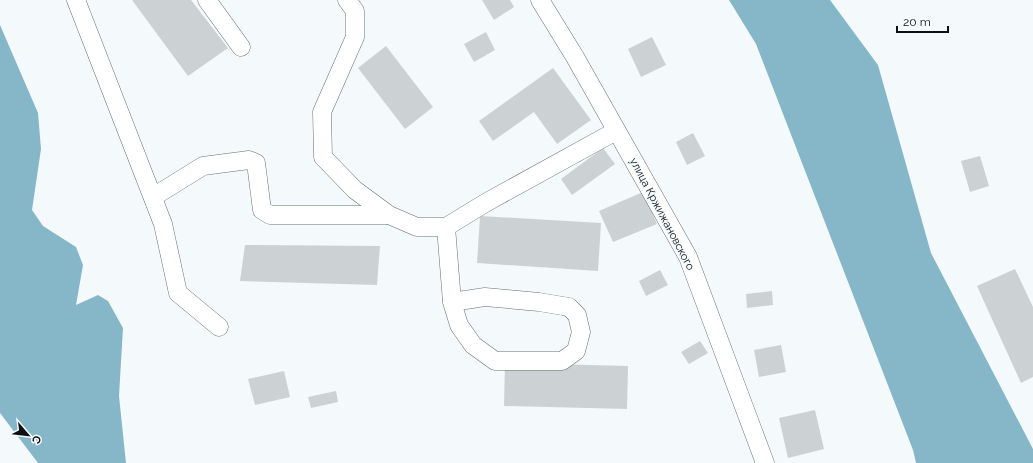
<svg xmlns="http://www.w3.org/2000/svg" width="1033" height="463" font-family="Raleway,sans-serif">
  <style>
    .water { fill: #86b7c8 }
    .building { fill: #ccd2d3 }
    .lines { fill: none; stroke-linecap: round; stroke-linejoin: round }
    .minor-casing { stroke: #6a6f71; stroke-width: 19 }
    .minor { stroke: #fff; stroke-width: 18 }
    .labels { text-anchor: middle; dominant-baseline: central; stroke-width: 3; stroke-linejoin: round; paint-order: stroke }
    .street-label { font-size: 11px; fill: #0d0f10; stroke: #f4fafc }
  </style>
  <rect width="100%" height="100%" fill="#f4fafc"/>
  <!-- water -->
  <g class="water">
    <polygon points="729,0 830,0 878,65 931,253 1033,449 1033,463 916,463 913,450 756,44"/>
    <polygon points="0,25 38,113 41,149 32,210 43,226 76,247 83,265 76,305 98,295 108,301 123,328 119,396 126,463 38,463 0,413"/>
  </g>
  <!-- building -->
  <g class="building">
    <polygon points="132,0 191,0 228,48 188,76"/>
    <polygon points="482,0 510,0 514,7 494,20"/>
    <polygon points="486,32 495,50 474,62 464,44"/>
    <polygon points="652,37 666,65 641,77 628,49"/>
    <polygon points="386,46 433,107 405,129 358,68"/>
    <polygon points="553,68 591,120 557,144 534,112 493,141 479,121"/>
    <polygon points="693,133 705,156 687,165 676,142"/>
    <polygon points="603,148 615,164 572,195 561,179"/>
    <polygon points="980,156 989,186 970,192 961,161"/>
    <polygon points="643,192 657,224 613,242 599,211"/>
    <polygon points="480,216 601,223 598,271 477,263"/>
    <polygon points="245,245 380,246 377,285 240,281"/>
    <polygon points="1015,269 1033,307 1033,377 1021,383 977,286"/>
    <polygon points="660,270 668,285 646,296 639,281"/>
    <polygon points="772,291 773,305 747,308 746,294"/>
    <polygon points="700,341 708,353 689,364 681,352"/>
    <polygon points="781,345 786,372 759,377 754,350"/>
    <polygon points="505,363 628,366 627,409 504,406"/>
    <polygon points="284,371 290,397 255,405 248,379"/>
    <polygon points="336,391 338,402 311,408 308,397"/>
    <polygon points="815,410 824,449 788,458 779,418"/>
  </g>
  <g class="lines">
    <defs>
      <g id="minor">
        <polyline points="76,0 163,224 178,293 219,327"/>
        <polyline points="207,0 241,47"/>
        <polyline points="347,0 355,11 355,37 322,112 323,157 355,190 389,215 417,227 446,227 487,202 616,131"/>
        <polyline points="540,0 575,57 688,257 765,463"/>
        <polyline points="153,197 203,166 249,160 256,163 262,210 270,215 389,215"/>
        <polyline points="446,227 452,302 459,325 473,345 495,361 562,361 576,351 581,332 577,315 569,307 539,302 485,297 452,302"/>
      </g>
    </defs>
    <!-- minor casing -->
    <use href="#minor" class="minor-casing"/>
    <!-- minor -->
    <use href="#minor" class="minor"/>
  </g>
  <g class="labels">
    <!-- street labels -->
    <g class="street-label">
      <text transform="translate(662 214) rotate(62)">улица Кржижановского</text>
    </g>
  </g>
  <!-- north arrow -->
  <g transform="translate(28 435) rotate(118)" stroke="#f4fafc" stroke-width="3" paint-order="stroke">
  <path d="M0-3L7 15L0 10L-7 15Z" fill="#0d0f10"/>
  <text y="-6" font-size="11" font-weight="bold" text-anchor="middle" fill="#0d0f10">С</text>
  </g>
  <!-- scale -->
  <path d="M897 26v6h51v-6" fill="none" stroke="#0d0f10" stroke-width="2"/>
  <text x="903" y="26" font-size="12" fill="#0d0f10" stroke="#f4fafc" stroke-width="3" paint-order="stroke">20 m</text>
</svg>
